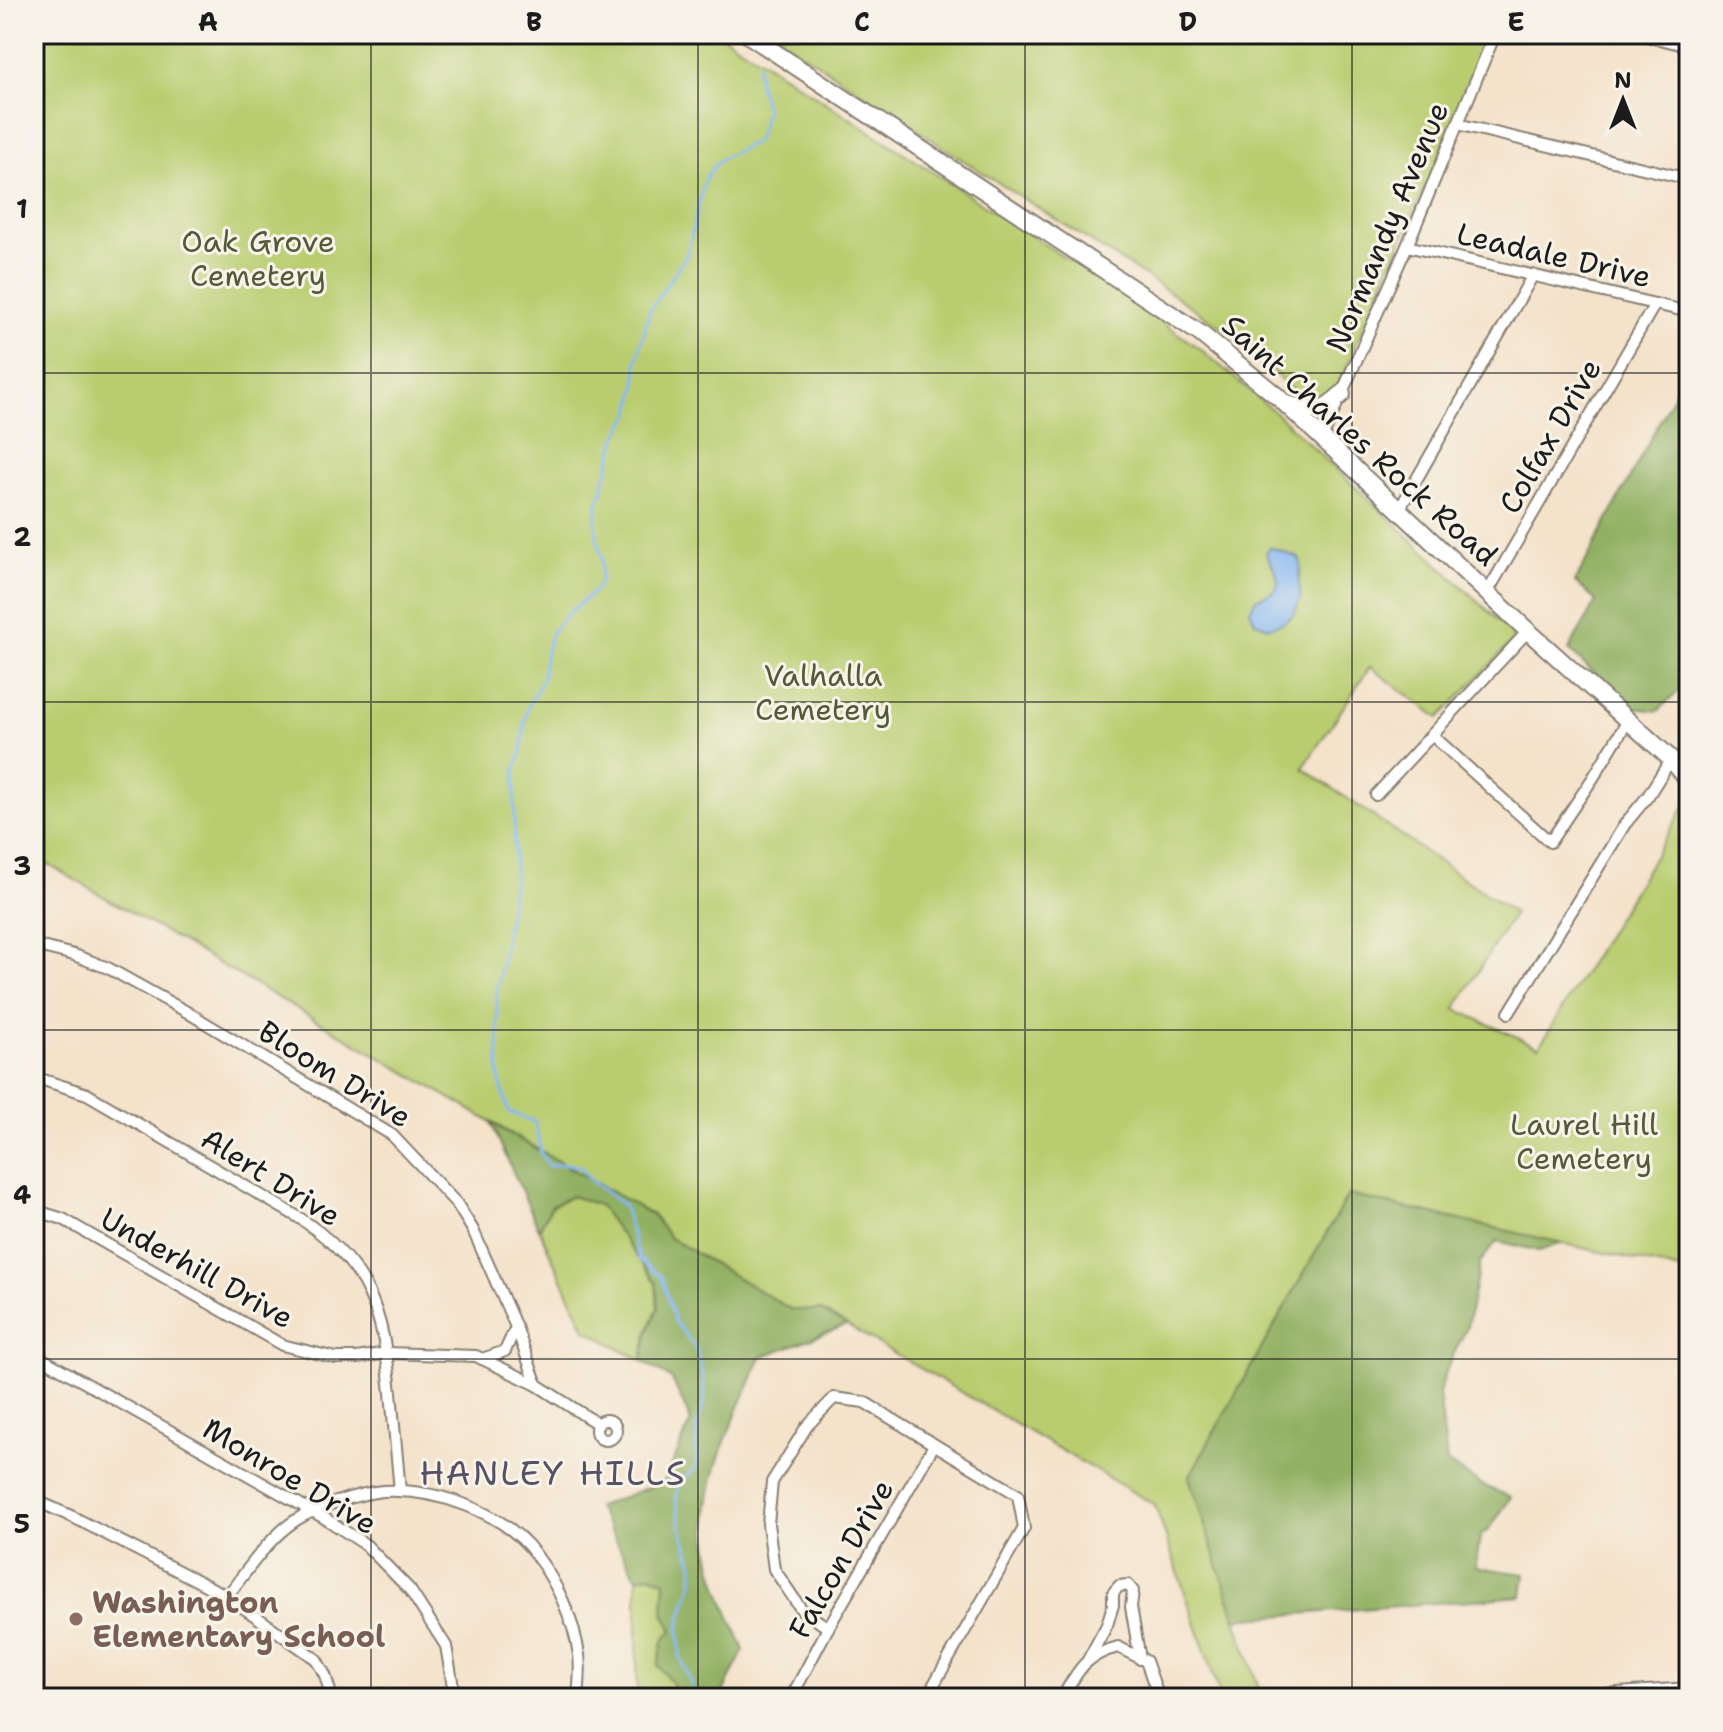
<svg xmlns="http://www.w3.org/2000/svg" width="1723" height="1732" font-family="'Shantell Sans',sans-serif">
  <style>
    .green { fill: #b9cd70; stroke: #6a7446; stroke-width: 2 }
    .forest { fill: #92b062; stroke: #57663f; stroke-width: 2 }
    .water { fill: #85b7f2; stroke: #506a87; stroke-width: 2 }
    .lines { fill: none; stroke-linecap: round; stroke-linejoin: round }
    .stream { stroke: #85b7f2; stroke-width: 3 }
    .minor-casing { stroke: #887f73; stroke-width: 14 }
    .primary-casing { stroke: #887f73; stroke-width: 20 }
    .minor { stroke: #fff; stroke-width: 10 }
    .primary { stroke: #fff; stroke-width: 16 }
    .grid { fill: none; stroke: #1c1c1c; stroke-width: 2; stroke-opacity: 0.55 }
    .education-dot { fill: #8d6e63; stroke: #f7f3e8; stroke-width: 3 }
    .labels { text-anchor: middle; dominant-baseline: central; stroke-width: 6; stroke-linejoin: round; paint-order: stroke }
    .street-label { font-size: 30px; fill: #1c1c1c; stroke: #f7f3e8 }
    .park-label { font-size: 30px; fill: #535a39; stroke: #f7f3e8 }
    .education-label { font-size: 30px; font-weight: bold; fill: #785e54; stroke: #f7f3e8; text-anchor: start }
    .quarter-label { font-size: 34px; letter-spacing: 2px; fill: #565164; stroke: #f7f3e8 }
    .neatline { fill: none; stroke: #1c1c1c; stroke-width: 3 }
    .grid-label { font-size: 26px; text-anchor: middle; font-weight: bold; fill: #1c1c1c }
  </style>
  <rect width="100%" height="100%" fill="#f7f3e8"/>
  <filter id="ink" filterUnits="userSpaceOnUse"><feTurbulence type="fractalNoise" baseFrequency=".0125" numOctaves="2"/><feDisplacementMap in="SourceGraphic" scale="16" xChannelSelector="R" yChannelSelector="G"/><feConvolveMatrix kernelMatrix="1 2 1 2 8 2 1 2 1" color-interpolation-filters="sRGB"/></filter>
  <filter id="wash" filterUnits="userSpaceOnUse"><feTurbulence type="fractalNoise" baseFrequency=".006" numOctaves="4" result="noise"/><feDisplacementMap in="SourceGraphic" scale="32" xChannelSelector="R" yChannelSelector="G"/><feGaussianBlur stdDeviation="1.8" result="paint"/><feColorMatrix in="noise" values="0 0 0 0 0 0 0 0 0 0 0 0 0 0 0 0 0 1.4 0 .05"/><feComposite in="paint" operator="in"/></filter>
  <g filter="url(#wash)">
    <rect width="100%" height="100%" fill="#f4e2ca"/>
    <!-- green -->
    <g class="green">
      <polygon points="34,34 720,34 1132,301 1203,351 1276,413 1512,633 1513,641 1439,718 1370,667 1303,768 1514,913 1455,1009 1539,1047 1689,799 1689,1272 1348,1195 1189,1477 1262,1698 1221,1698 1155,1505 820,1310 792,1310 670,1238 651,1215 34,856"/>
      <polygon points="773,34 1492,34 1334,395 1329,401 1307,404 1241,341 1159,285 958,157"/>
      <polygon points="572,1196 599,1204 656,1283 658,1308 647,1334 642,1361 585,1329 539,1229 552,1205"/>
      <polygon points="650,1575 665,1581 663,1612 672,1630 672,1698 637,1698 637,1578"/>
    </g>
    <!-- forest -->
    <g class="forest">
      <polygon points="1685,373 1689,374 1689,680 1658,711 1633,708 1569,650 1596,601 1575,582"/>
      <path d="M491,1123L652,1215L670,1238L792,1310H819L847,1325L761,1357C737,1415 699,1480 708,1545C713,1582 730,1616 744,1650L723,1692V1698H672L673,1685L658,1666L663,1641L672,1630L663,1612L665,1581L650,1575L637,1578L597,1507L665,1481L691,1421L672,1379L642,1361L647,1334L658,1308L656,1283L599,1205L572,1196L552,1205L539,1229Z"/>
      <polygon points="1348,1195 1562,1243 1539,1251 1497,1241 1480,1262 1467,1327 1448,1366 1439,1393 1447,1462 1482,1485 1511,1497 1489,1530 1481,1534 1475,1567 1525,1574 1522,1596 1236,1619 1189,1477"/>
    </g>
    <!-- water -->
    <path class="water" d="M1270,547L1299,558C1303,566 1300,568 1299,577C1298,584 1301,590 1300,597C1298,616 1285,624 1268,627L1255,622L1250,610L1256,599C1261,596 1270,595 1274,591C1285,580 1270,563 1266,553Z"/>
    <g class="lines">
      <!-- stream -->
      <polyline class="stream" points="691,1698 692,1686 680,1656 679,1630 681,1617 693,1581 693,1564 682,1532 676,1500 679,1484 696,1468 697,1426 705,1398 703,1377 696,1348 675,1322 662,1278 639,1259 624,1206 589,1179 581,1167 567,1164 549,1166 541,1154 535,1122 509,1112 499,1078 497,993 514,880 515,771 522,751 525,721 528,707 542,680 546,650 552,632 572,610 594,592 600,583 602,558 597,538 596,520 598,505 617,437 631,413 636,388 637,359 650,310 687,254 704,183 710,171 721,159 755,142 761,131 766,108 758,82 758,65"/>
    </g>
  </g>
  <g filter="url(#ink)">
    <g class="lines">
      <defs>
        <g id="minor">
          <polyline points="1638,34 1689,46"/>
          <polyline points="1457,124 1689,179"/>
          <polyline points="1407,246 1689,312"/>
          <polyline points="1322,438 1407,246 1495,34"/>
          <polyline points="1399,510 1533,275"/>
          <polyline points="1487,593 1655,304"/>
          <polyline points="1432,735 1550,842 1593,778 1627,722"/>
          <polyline points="1376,795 1528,631"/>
          <polyline points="34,945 74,955 108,968 187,1012 392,1135 457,1204 473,1230 516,1327 537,1385"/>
          <polyline points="1509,1013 1625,824 1648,796 1671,759"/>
          <path d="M34,1077L87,1094L298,1217C370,1264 383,1311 391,1393C394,1426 397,1459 400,1491"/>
          <polyline points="34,1210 63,1219 282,1345 336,1358 357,1358 387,1353 476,1356 537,1385 598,1424"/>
          <polyline points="34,1354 326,1519 366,1545 410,1590 446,1646 455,1698"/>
          <polyline points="482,1359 505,1351 516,1327"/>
          <circle cx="606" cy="1430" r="10"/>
          <polyline points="34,1503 46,1505 73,1517 227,1596 316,1659 325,1675 332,1698"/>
          <path d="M227,1596C248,1570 268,1538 296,1520C316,1507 360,1493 383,1491C435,1488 505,1512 536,1555C557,1583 574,1620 579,1655C581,1669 579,1684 578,1698"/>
          <polyline points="828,1628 801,1609 774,1569 768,1524 772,1482 807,1426 834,1398 864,1402 1018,1495 1024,1528 926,1698"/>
          <polyline points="1088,1660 1107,1625 1113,1605 1113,1593 1119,1586 1128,1585 1133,1591 1131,1607 1140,1659"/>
          <polyline points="791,1698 828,1628 934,1445"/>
          <path d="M1062,1698C1079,1669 1084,1656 1118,1647L1146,1661L1159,1698"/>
          <polyline points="1547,1698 1689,1688"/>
        </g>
        <g id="primary">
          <polyline points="747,34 1201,334 1278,397 1528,631 1671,759 1689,781"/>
          <path d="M1290,405C1317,413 1321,413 1342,394"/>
        </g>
      </defs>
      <!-- minor casing -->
      <use href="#minor" class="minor-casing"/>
      <!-- primary casing -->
      <use href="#primary" class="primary-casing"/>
      <!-- minor -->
      <use href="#minor" class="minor"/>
      <!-- primary -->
      <use href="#primary" class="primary"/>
    </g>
  </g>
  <!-- grid -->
  <path class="grid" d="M371,34V1698M698,34V1698M1025,34V1698M1352,34V1698M34,373H1689M34,702H1689M34,1030H1689M34,1359H1689"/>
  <!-- markers -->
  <circle class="education-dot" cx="76" cy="1619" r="8"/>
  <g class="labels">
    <!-- street labels -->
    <g class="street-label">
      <text transform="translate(1387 227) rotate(-67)">Normandy Avenue</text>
      <text transform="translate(1554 255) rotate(13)">Leadale Drive</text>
      <text transform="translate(1550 436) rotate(-60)">Colfax Drive</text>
      <text transform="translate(1360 440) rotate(42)">Saint Charles Rock Road</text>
      <text transform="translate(335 1074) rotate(32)">Bloom Drive</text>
      <text transform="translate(271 1177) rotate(32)">Alert Drive</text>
      <text transform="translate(197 1268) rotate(29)">Underhill Drive</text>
      <text transform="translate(290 1476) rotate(31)">Monroe Drive</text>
      <text transform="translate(841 1559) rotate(-60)">Falcon Drive</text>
    </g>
    <!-- park labels -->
    <g class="park-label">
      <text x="258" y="241">Oak Grove<tspan x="258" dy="34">Cemetery</tspan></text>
      <text x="823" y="675">Valhalla<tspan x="823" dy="34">Cemetery</tspan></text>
      <text x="1584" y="1124">Laurel Hill<tspan x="1584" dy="34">Cemetery</tspan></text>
    </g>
    <!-- education labels -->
    <g class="education-label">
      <text x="92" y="1602">Washington<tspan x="92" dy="34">Elementary School</tspan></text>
    </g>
    <!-- quarter labels -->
    <g class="quarter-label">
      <text x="553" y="1473">HANLEY HILLS</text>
    </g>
  </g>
  <!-- margin -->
  <rect width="1723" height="1732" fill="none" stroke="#f7f3e8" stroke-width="88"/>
  <!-- north arrow -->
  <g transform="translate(1623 100)" stroke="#f7f3e8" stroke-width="6" paint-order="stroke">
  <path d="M0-6L14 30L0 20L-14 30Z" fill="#1c1c1c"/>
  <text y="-12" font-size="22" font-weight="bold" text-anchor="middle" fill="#1c1c1c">N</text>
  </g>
  <rect x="44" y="44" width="1635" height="1644" class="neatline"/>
  <g class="grid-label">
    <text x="208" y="31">A</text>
    <text x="534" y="31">B</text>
    <text x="862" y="31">C</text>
    <text x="1188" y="31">D</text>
    <text x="1516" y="31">E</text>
    <text x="22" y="218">1</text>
    <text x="22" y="546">2</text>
    <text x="22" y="875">3</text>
    <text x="22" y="1204">4</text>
    <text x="22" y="1533">5</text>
  </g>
</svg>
